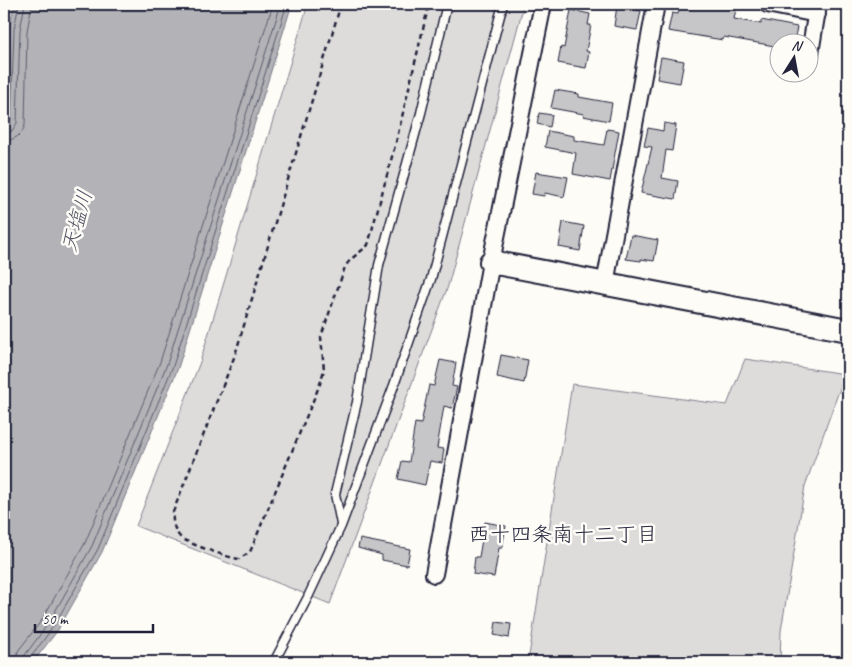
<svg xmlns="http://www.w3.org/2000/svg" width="852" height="666" font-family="Caveat,'Klee One',sans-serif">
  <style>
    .green { fill: #dddcdb; stroke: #807f8b }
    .water { fill: #b2b2b7; stroke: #787885 }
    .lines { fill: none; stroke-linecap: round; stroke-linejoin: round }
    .shore { stroke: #5c5c6d; stroke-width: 1 }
    .building { fill: #c6c6c8; stroke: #22223b }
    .lane-casing { stroke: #22223b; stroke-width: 11 }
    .street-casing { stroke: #22223b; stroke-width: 20 }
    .secondary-casing { stroke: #22223b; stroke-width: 26 }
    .path { stroke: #22223b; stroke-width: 2.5; stroke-dasharray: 5 4; stroke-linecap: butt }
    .lane { stroke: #fdfcf7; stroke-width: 8 }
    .street { stroke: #fdfcf7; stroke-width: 16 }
    .secondary { stroke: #fdfcf7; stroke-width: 22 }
    .labels { text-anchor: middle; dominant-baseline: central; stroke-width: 5; stroke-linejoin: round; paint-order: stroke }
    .water-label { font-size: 21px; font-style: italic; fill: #545466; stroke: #fdfcf7 }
    .neighbourhood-label { font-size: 21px; fill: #22223b; stroke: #fdfcf7 }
  </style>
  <rect width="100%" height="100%" fill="#fdfcf7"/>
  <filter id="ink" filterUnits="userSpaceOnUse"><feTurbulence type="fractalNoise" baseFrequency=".02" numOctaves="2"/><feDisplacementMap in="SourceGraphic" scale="10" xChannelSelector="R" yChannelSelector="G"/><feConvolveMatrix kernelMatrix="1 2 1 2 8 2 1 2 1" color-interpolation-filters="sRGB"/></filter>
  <g filter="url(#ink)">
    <!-- green -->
    <g class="green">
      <polygon points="308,4 524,4 448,286 330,604 136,526 200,362"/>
      <polygon points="745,359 845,374 805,486 781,631 780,662 528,662 572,384 727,405"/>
    </g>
    <!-- water -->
    <path class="water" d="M14,4H292L178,368L102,552L58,630L33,662H4V141C10,95 4,48 14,4Z"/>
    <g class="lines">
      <!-- shore -->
      <g class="shore">
        <polyline points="4,127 10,125 11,119 14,29 19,4"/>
        <polyline points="4,133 12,131 17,123 20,30 25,4"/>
        <path d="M4,141C15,140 22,135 25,125L27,31L32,4"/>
        <polyline points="16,662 18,651 42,620 85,543 160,362 273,4"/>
        <polyline points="24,662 25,655 48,624 92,546 167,364 281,4"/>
        <polyline points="30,662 31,657 53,627 98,549 173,366 287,4"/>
      </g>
    </g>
    <!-- building -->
    <g class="building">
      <polygon points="680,4 706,4 736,9 734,19 761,24 761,20 797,27 794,42 780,42 780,47 724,37 723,40 668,31 672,13 678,14"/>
      <polygon points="617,6 641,11 637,30 614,26"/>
      <polygon points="571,10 590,14 588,25 591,25 586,51 589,52 586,68 558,63 561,47 564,48"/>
      <polygon points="661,57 684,61 680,83 657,79"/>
      <polygon points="555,90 579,94 579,97 612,103 609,121 583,116 584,114 551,108"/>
      <polygon points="539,113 552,115 550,127 537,124"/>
      <polygon points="664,123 676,125 672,151 666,150 662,178 678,181 675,199 641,193 652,147 644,146 648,128 663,131"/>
      <polygon points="607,129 619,131 610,181 573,174 576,153 545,147 548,131 574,136 574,140 604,145"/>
      <polygon points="536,172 568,177 564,197 545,193 544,196 532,194"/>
      <polygon points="563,222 584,226 580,251 559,247"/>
      <polygon points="631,235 658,240 654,261 641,259 641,261 626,259"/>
      <polygon points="501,355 528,360 524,383 497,377"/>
      <polygon points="440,360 456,363 452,386 457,387 452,408 444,406 437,448 444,449 442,463 430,461 425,485 398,479 402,461 409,462 415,423 421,424 429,385 434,386"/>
      <polygon points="485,522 506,526 502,548 499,548 494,577 473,574 475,557 479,557"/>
      <polygon points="360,539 410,549 407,565 382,560 382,555 358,548"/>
      <polygon points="496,622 511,624 509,638 494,635"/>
    </g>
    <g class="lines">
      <defs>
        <g id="lane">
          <polyline points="341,524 335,494 357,402 379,265 421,113 447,4"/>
          <polyline points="274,662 308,597 341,526 393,388 431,279 503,4"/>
        </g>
        <g id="street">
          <polyline points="767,4 817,14"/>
          <polyline points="810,53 818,4"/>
          <polyline points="605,284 656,4"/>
          <polyline points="434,574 491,262 543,4"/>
        </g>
        <polyline id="secondary" points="491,262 848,330"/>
      </defs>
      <!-- lane casing -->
      <use href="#lane" class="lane-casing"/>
      <!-- street casing -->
      <use href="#street" class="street-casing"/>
      <!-- secondary casing -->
      <use href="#secondary" class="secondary-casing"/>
      <!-- path -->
      <path class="path" d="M341,4L235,355L173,512C172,521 174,531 181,538C189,544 223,555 233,558L239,559L250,552L320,384L324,370L321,337L345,267C351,257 360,253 368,245L396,142L429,4"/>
      <!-- lane -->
      <use href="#lane" class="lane"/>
      <!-- street -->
      <use href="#street" class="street"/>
      <!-- secondary -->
      <use href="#secondary" class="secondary"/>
    </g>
  </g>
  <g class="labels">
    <!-- water labels -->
    <g class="water-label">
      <text transform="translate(77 221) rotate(-74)">天塩川</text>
    </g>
    <!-- neighbourhood labels -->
    <g class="neighbourhood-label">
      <text x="563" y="534">西十四条南十二丁目</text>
    </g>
  </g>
  <!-- margin -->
  <rect width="852" height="666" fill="none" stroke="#fdfcf7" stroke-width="20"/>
  <rect x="10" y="10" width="832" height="646" fill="none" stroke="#22223b" stroke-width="2" filter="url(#ink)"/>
  <!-- north arrow -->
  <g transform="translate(794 58) rotate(11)"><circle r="24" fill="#fdfcf7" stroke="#a5a5ac"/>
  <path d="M0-4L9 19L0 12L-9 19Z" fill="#22223b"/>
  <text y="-8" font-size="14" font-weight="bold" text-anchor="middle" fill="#22223b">N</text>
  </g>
  <!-- scale -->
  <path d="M35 624v8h118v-8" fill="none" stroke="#22223b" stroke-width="2.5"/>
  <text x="42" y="624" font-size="15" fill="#22223b" stroke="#fdfcf7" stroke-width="4" paint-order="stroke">50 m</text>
</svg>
